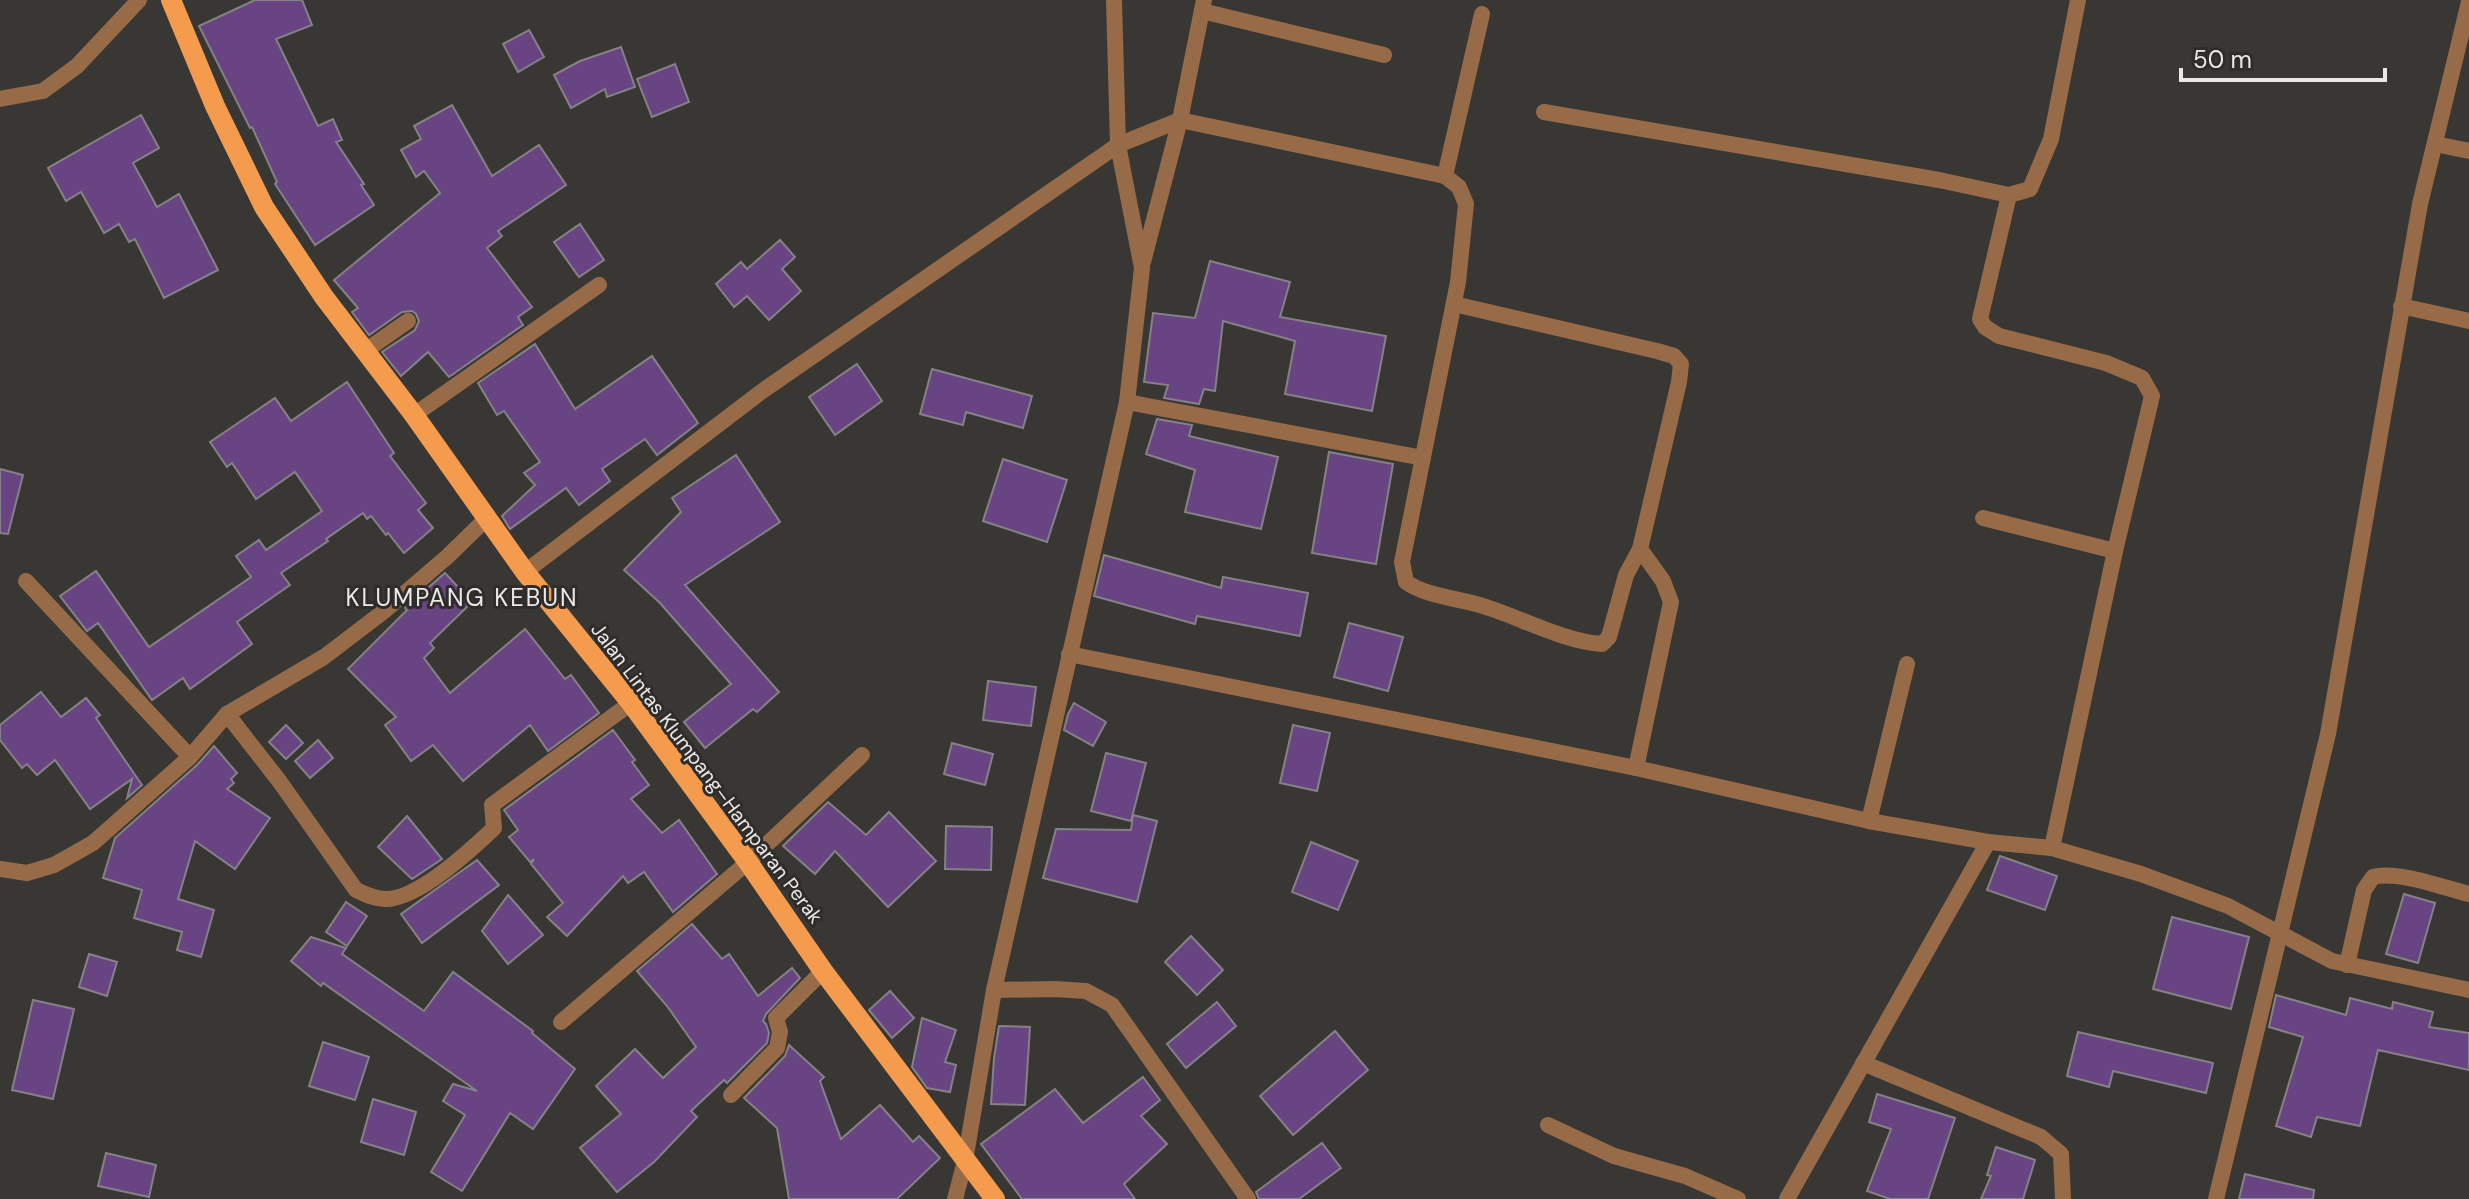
<svg xmlns="http://www.w3.org/2000/svg" width="2469" height="1199" font-family="'DM Sans',sans-serif">
  <style>
    .building { fill: #684483; stroke: #848286; stroke-width: 2 }
    .lines { fill: none; stroke-linecap: round; stroke-linejoin: round }
    .service { stroke: #976b48; stroke-width: 16 }
    .minor { stroke: #976b48; stroke-width: 16 }
    .primary { stroke: #f59b4d; stroke-width: 20 }
    .labels { text-anchor: middle; dominant-baseline: central; stroke-width: 6; stroke-linejoin: round; paint-order: stroke }
    .street-label { font-size: 20px; fill: #eae9e7; stroke: #2f2d2a }
    .quarter-label { font-size: 24px; letter-spacing: 2px; fill: #eae9e7; stroke: #2f2d2a }
  </style>
  <rect width="100%" height="100%" fill="#393734"/>
  <!-- building -->
  <g class="building">
    <polygon points="255,0 302,0 312,25 276,39 318,126 333,119 342,140 336,142 364,184 361,185 374,205 315,245 275,184 277,182 252,127 250,128 199,26"/>
    <polygon points="529,30 544,57 518,72 503,44"/>
    <polygon points="621,47 635,87 607,97 605,89 571,108 554,75 580,61"/>
    <polygon points="675,64 689,102 652,117 637,79"/>
    <polygon points="452,105 492,176 539,145 566,185 498,231 502,236 487,248 532,307 518,317 523,325 449,377 428,352 401,376 382,352 415,330 419,321 416,314 412,311 402,312 369,335 352,312 358,308 334,280 440,193 424,171 416,177 401,150 421,139 414,126"/>
    <polygon points="141,115 159,148 133,163 157,207 179,194 218,270 164,298 135,239 129,242 119,224 104,233 81,192 66,201 48,168"/>
    <polygon points="580,224 604,260 579,277 554,242"/>
    <polygon points="780,240 795,257 782,269 801,291 769,320 747,296 734,307 716,284 741,262 747,269"/>
    <polygon points="1210,261 1290,282 1280,317 1386,336 1372,411 1285,394 1295,341 1223,321 1215,391 1204,389 1199,404 1164,398 1168,385 1144,382 1153,313 1195,318"/>
    <polygon points="535,344 575,409 652,356 698,423 657,455 645,439 602,469 610,481 579,505 566,488 510,529 502,516 535,485 524,473 540,462 504,411 497,415 478,383"/>
    <polygon points="857,364 882,401 835,435 809,397"/>
    <polygon points="932,369 1032,396 1023,428 966,412 963,425 920,414"/>
    <polygon points="347,382 394,453 390,456 426,503 418,510 433,528 404,553 388,533 386,535 371,516 367,519 363,513 326,539 328,541 281,573 290,585 237,622 252,644 190,689 183,678 152,700 98,623 87,631 60,596 96,571 149,647 251,577 236,556 259,540 266,550 322,511 295,472 256,499 232,463 227,467 210,442 275,398 291,421"/>
    <polygon points="1157,419 1192,425 1189,436 1278,457 1261,529 1185,512 1195,470 1146,454"/>
    <polygon points="1329,452 1393,464 1376,564 1312,553"/>
    <polygon points="736,455 780,522 685,585 779,692 757,712 753,709 705,748 684,722 731,684 660,603 624,570 681,512 672,498"/>
    <polygon points="1003,459 1067,480 1047,542 983,521"/>
    <polygon points="0,469 23,475 8,534 0,533"/>
    <polygon points="1104,555 1221,588 1223,577 1308,593 1300,636 1197,616 1195,624 1094,596"/>
    <polygon points="445,573 472,602 430,643 434,648 424,658 450,693 525,629 565,679 571,675 599,713 548,751 530,725 463,781 433,745 411,761 385,725 396,717 348,669 407,610 405,608"/>
    <polygon points="1349,623 1403,637 1388,691 1334,677"/>
    <polygon points="988,681 1036,687 1031,726 983,720"/>
    <polygon points="41,692 61,717 86,698 100,715 96,718 142,785 127,798 132,779 90,809 55,760 37,775 27,764 22,768 0,740 0,725"/>
    <polygon points="1074,703 1106,722 1093,746 1064,730 1068,714"/>
    <polygon points="286,725 303,743 286,759 269,742"/>
    <polygon points="1293,725 1330,733 1317,791 1280,783"/>
    <polygon points="613,730 635,760 632,762 649,785 631,799 662,833 679,820 717,874 673,912 644,872 628,883 623,876 567,936 547,917 563,903 531,864 534,859 530,862 509,837 518,830 504,810"/>
    <polygon points="318,740 333,758 310,778 295,761"/>
    <polygon points="952,743 993,754 985,785 944,774"/>
    <polygon points="214,746 237,773 231,779 234,783 227,789 270,818 235,869 195,841 178,899 214,910 201,957 177,950 182,932 134,918 142,890 103,878 115,838 197,765"/>
    <polygon points="1106,753 1146,763 1131,821 1091,811"/>
    <polygon points="828,802 866,835 889,812 936,861 888,907 835,851 815,874 783,846"/>
    <polygon points="1133,815 1157,821 1137,902 1043,878 1056,829 1131,830"/>
    <polygon points="407,816 442,859 412,879 378,847"/>
    <polygon points="946,826 992,827 991,870 945,869"/>
    <polygon points="1311,842 1358,861 1338,910 1292,892"/>
    <polygon points="2000,856 2057,876 2045,910 1987,890"/>
    <polygon points="477,860 499,885 422,943 401,914"/>
    <polygon points="2404,894 2435,903 2418,963 2386,954"/>
    <polygon points="508,895 543,935 508,964 482,931"/>
    <polygon points="346,902 367,916 347,946 326,932"/>
    <polygon points="2172,917 2249,937 2231,1009 2153,989"/>
    <polygon points="692,924 722,959 729,954 758,996 792,968 800,978 766,1014 763,1021 766,1024 769,1033 767,1043 727,1083 724,1080 691,1111 697,1117 654,1162 617,1192 580,1148 621,1114 596,1086 635,1049 663,1078 696,1047 667,1006 637,971"/>
    <polygon points="1191,936 1223,970 1197,995 1165,962"/>
    <polygon points="311,937 346,948 342,954 424,1011 453,972 533,1031 532,1033 575,1069 533,1129 510,1113 462,1191 431,1172 465,1115 443,1101 453,1084 477,1091 323,983 321,986 291,961"/>
    <polygon points="89,954 117,962 107,996 79,987"/>
    <polygon points="890,991 914,1018 892,1038 869,1010"/>
    <polygon points="2276,995 2346,1015 2350,998 2392,1009 2393,1002 2433,1012 2429,1027 2469,1033 2469,1070 2378,1050 2360,1126 2317,1117 2311,1137 2276,1126 2303,1037 2269,1027"/>
    <polygon points="33,1000 74,1009 53,1099 12,1090"/>
    <polygon points="1217,1002 1236,1026 1186,1068 1167,1044"/>
    <polygon points="922,1018 956,1030 945,1062 956,1065 950,1092 927,1088 912,1067"/>
    <polygon points="999,1026 1030,1027 1025,1105 991,1104 994,1058"/>
    <polygon points="1335,1031 1368,1070 1293,1135 1260,1096"/>
    <polygon points="2078,1032 2213,1063 2206,1093 2113,1071 2109,1087 2067,1076"/>
    <polygon points="323,1042 369,1057 355,1100 309,1086"/>
    <polygon points="789,1045 824,1077 820,1081 841,1139 880,1105 913,1142 919,1136 940,1158 897,1199 789,1199 777,1128 744,1098 785,1056"/>
    <polygon points="1143,1077 1160,1100 1141,1116 1167,1144 1124,1184 1135,1199 1022,1199 981,1144 1055,1089 1083,1123"/>
    <polygon points="1877,1094 1955,1118 1928,1199 1890,1199 1867,1191 1891,1129 1869,1122"/>
    <polygon points="373,1099 416,1112 404,1155 361,1142"/>
    <polygon points="1322,1143 1341,1168 1299,1199 1259,1199 1256,1192"/>
    <polygon points="1996,1147 2035,1160 2023,1199 1981,1199 1991,1176 1987,1175"/>
    <polygon points="106,1153 156,1165 149,1197 98,1186"/>
    <polygon points="2245,1174 2314,1190 2313,1199 2239,1199"/>
  </g>
  <g class="lines">
    <!-- service -->
    <polyline class="service" points="1202,11 1384,55"/>
    <!-- minor -->
    <g class="minor">
      <polyline points="0,99 43,91 77,66 139,0"/>
      <polyline points="1544,112 1939,180 2009,195 2030,189 2051,139 2078,0"/>
      <polyline points="2435,144 2469,151"/>
      <polyline points="1445,176 1482,14"/>
      <polyline points="2009,195 1980,319 1985,327 1999,336 2106,363 2142,378 2152,396 2115,551 2052,848"/>
      <polyline points="1143,262 1180,120 1204,0"/>
      <polyline points="1454,304 1657,351 1674,356 1681,364 1679,382 1640,549 1663,581 1671,602 1636,768"/>
      <polyline points="2401,306 2469,321"/>
      <polyline points="365,351 408,321"/>
      <polyline points="1127,402 1423,458"/>
      <polyline points="414,415 599,285"/>
      <polyline points="1983,518 2115,551"/>
      <path d="M525,572L761,392L1118,145L1180,120L1445,176L1459,187L1466,204L1458,282L1402,562L1406,582C1429,598 1463,598 1489,608C1523,619 1566,642 1602,644L1609,637L1626,575L1640,549"/>
      <polyline points="26,581 190,757"/>
      <polyline points="1069,654 1636,768 1869,821 1988,842 2052,848 2141,874 2228,906 2332,961 2469,990"/>
      <path d="M227,714L280,782L356,890C365,894 374,899 385,899C417,900 471,850 494,828L492,805L631,703"/>
      <polyline points="1869,821 1907,664"/>
      <polyline points="0,869 27,873 54,865 93,843 190,757 227,714 324,657 383,612 448,556 486,519"/>
      <path d="M2347,965L2364,890L2373,877C2397,870 2444,888 2469,894"/>
      <polyline points="994,990 1055,989 1086,991 1112,1005 1248,1199"/>
      <polyline points="561,1022 748,862 862,755"/>
      <polyline points="1863,1063 2041,1137 2061,1154 2063,1199"/>
      <polyline points="731,1095 777,1048 780,1032 776,1018 823,971"/>
      <polyline points="1548,1125 1614,1156 1685,1176 1738,1199"/>
      <polyline points="955,1199 965,1161 994,990 1127,402 1142,268 1118,145 1114,0"/>
      <polyline points="1787,1199 1988,842"/>
      <polyline points="2216,1199 2328,734 2420,204 2469,2"/>
    </g>
    <!-- primary -->
    <polyline class="primary" points="171,0 215,106 264,207 324,297 414,415 525,572 631,703 748,862 823,971 995,1199"/>
  </g>
  <g class="labels">
    <!-- street labels -->
    <g class="street-label">
      <text transform="translate(707 773) rotate(53)">Jalan Lintas Klumpang–Hamparan Perak</text>
    </g>
    <!-- quarter labels -->
    <g class="quarter-label">
      <text x="462" y="597">KLUMPANG KEBUN</text>
    </g>
  </g>
  <!-- scale -->
  <path d="M2181 68v12h204v-12" fill="none" stroke="#eae9e7" stroke-width="4"/>
  <text x="2193" y="68" font-size="24" fill="#eae9e7" stroke="#2f2d2a" stroke-width="6" paint-order="stroke">50 m</text>
</svg>
